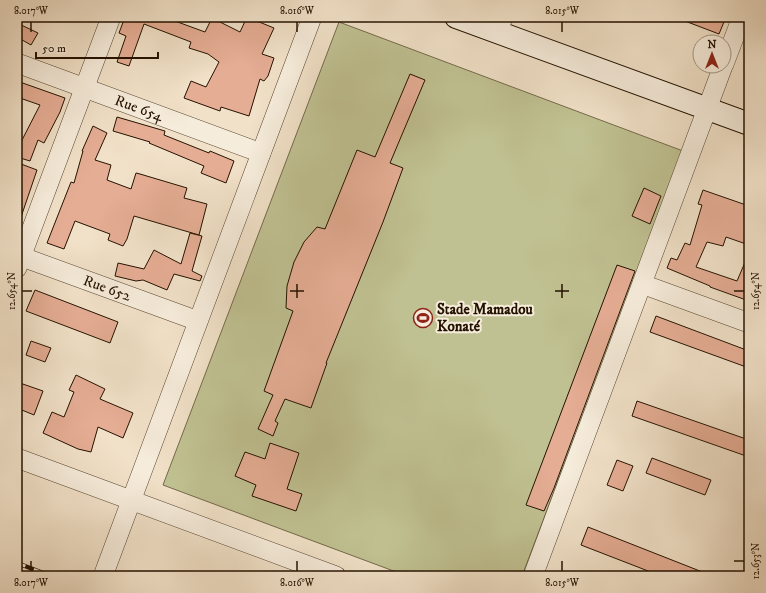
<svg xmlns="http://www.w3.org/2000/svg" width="766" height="593" font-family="'IM FELL DW Pica',serif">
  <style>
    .green { fill: #c0c192; stroke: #726a49 }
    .building { fill: #e5ad94; stroke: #241200 }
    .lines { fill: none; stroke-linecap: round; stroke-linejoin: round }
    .street-casing { stroke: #574632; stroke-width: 20 }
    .secondary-casing { stroke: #241200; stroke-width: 24 }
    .street { stroke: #f6ecdb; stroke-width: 19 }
    .secondary { stroke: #f6ecdb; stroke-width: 22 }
    .rail-casing { stroke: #241200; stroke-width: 4.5 }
    .rail { stroke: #f6ecdb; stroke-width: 3; stroke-dasharray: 9; stroke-linecap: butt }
    .ticks { fill: none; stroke: #241200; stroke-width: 1.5 }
    .labels { text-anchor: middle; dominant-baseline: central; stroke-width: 4; stroke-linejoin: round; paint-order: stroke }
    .street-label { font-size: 15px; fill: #241200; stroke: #f6ecdb }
    .poi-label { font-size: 15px; font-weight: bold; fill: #241200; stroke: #f6ecdb; text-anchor: start }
    .neatline { fill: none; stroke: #241200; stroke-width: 1.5 }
    .ticks-label { font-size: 10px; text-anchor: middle; fill: #241200 }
  </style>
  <rect width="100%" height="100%" fill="#f1e1c8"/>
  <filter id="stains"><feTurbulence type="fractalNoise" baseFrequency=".005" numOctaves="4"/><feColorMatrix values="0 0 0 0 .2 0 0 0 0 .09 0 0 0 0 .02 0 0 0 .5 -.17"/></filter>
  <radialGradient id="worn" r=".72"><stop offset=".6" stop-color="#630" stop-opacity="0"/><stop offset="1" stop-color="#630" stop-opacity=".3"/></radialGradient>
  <!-- green -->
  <polygon class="green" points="339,22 683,151 522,576 407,576 163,485"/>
  <!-- building -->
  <g class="building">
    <polygon points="125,17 164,17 205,32 212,18 240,32 247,17 274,28 262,54 274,58 268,76 264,81 260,79 249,116 221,107 220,111 184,98 191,81 206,87 219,62 208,54 189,48 191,42 144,24 129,66 117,62 126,36 119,33"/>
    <polygon points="678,17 726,17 719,34 677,18"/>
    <polygon points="17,23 38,33 31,45 17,37"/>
    <polygon points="410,74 425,80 390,163 403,168 383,222 326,363 327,363 311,408 285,399 275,421 278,423 273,436 258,429 273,395 264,391 293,311 286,308 287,286 294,262 304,242 317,227 325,229 357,150 375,157"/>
    <polygon points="17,81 65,98 60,112 44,143 38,140 30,161 17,157 17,140 21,142 40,105 17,97"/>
    <polygon points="117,117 165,131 164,135 209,153 210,151 234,161 226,183 201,173 204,166 149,143 150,142 113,131"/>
    <polygon points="93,126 107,133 95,160 111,165 107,180 131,189 136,173 140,174 187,188 184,198 207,204 199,235 134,216 127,239 123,246 108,240 110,234 75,221 64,249 47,243 71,182 74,183 83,151 82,151"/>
    <polygon points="21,164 37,170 19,223 17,222 17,175"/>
    <polygon points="644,188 661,196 650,224 632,216"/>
    <polygon points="703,190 749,206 749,245 726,237 723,246 707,242 696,267 737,281 749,253 749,301 710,287 710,286 667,268 671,258 677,260 685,243 690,245 702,205 698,204"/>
    <polygon points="190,233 202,236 192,271 202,276 200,281 174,274 167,290 143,280 136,281 115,276 118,263 144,269 154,250 181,264"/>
    <polygon points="617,265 635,271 554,488 544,511 526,505"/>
    <polygon points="35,290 118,322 110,343 26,311"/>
    <polygon points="656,316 749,351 749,368 650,332"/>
    <polygon points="31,341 51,348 45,362 26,355"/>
    <polygon points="76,375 105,389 100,399 133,413 123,438 98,427 91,452 78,449 43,433 52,412 64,417 74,392 69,390"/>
    <polygon points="17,382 43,391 34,415 17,408"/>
    <polygon points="637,401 749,440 749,457 632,416"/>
    <polygon points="270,443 299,453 287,489 302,494 296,511 252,496 256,485 235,476 245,452 265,459"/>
    <polygon points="652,458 711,480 705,495 646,473"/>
    <polygon points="617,460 633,466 623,491 607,485"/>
    <polygon points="588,527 710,575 710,576 661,576 581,545"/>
  </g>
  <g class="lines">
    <defs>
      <g id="street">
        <polyline points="498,32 503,17"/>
        <path id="s1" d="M17,63L261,153"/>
        <polyline points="724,64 742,17"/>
        <path id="s2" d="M17,255L198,321"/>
        <polyline points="17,268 111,17"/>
        <polyline points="642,284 749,323"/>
        <polyline points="17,458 336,576"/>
        <polyline points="103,576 312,17"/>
        <polyline points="533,576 723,66"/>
      </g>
      <polyline id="secondary" points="456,17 749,124"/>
    </defs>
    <!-- street casing -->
    <use href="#street" class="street-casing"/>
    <!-- secondary casing -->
    <use href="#secondary" class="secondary-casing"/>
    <!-- street -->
    <use href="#street" class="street"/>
    <!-- secondary -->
    <use href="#secondary" class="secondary"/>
    <defs>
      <polyline id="rail" points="17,563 51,576"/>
    </defs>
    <!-- rail casing -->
    <use href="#rail" class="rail-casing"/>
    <!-- rail -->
    <use href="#rail" class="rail"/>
  </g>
  <!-- ticks -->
  <path class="ticks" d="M31,22V32M297,22V32M562,22V32M297,284V298M562,284V298M22,291H32M290,291H304M555,291H569M734,291H744M31,561V571M297,561V571M562,561V571M734,561H744"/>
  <!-- icons -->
  <defs>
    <symbol id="stadium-ring" viewBox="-11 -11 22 22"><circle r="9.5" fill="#f6ecdb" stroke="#8f2418" stroke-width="1.5"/><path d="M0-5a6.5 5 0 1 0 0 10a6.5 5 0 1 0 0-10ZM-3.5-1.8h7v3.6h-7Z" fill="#8f2418"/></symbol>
  </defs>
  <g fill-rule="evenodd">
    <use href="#stadium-ring" x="412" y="307" width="22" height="22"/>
  </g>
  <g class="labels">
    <!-- street labels -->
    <g class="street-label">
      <text stroke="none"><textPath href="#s1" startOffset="130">Rue 654</textPath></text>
      <text stroke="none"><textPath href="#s2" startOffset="96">Rue 652</textPath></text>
    </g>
    <!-- poi labels -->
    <g class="poi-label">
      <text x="437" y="309">Stade Mamadou<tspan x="437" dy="17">Konaté</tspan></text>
    </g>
  </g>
  <!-- margin -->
  <rect width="766" height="593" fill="none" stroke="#f1e1c8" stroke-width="44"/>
  <!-- north arrow -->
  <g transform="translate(712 54)"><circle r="19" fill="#f6ecdb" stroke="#a29583"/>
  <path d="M0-3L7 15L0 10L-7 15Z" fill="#8f2418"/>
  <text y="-6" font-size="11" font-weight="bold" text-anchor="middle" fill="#241200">N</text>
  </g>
  <!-- scale -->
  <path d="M36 52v6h122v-6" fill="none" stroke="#241200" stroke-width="2"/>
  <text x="42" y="52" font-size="12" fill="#241200" stroke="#f6ecdb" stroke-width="3" paint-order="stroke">50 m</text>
  <rect x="22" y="22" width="722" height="549" class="neatline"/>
  <g class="ticks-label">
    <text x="31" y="14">8.017°W</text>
    <text x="297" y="14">8.016°W</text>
    <text x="562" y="14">8.015°W</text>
    <text transform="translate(11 291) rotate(-90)" y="4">12.654°N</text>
    <text transform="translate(755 291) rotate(-90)" y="4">12.654°N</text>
    <text transform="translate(755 561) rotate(-90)" y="4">12.653°N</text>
    <text x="31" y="586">8.017°W</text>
    <text x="297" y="586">8.016°W</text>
    <text x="562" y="586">8.015°W</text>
  </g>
  <rect width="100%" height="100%" filter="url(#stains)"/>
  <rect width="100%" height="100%" fill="url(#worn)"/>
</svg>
